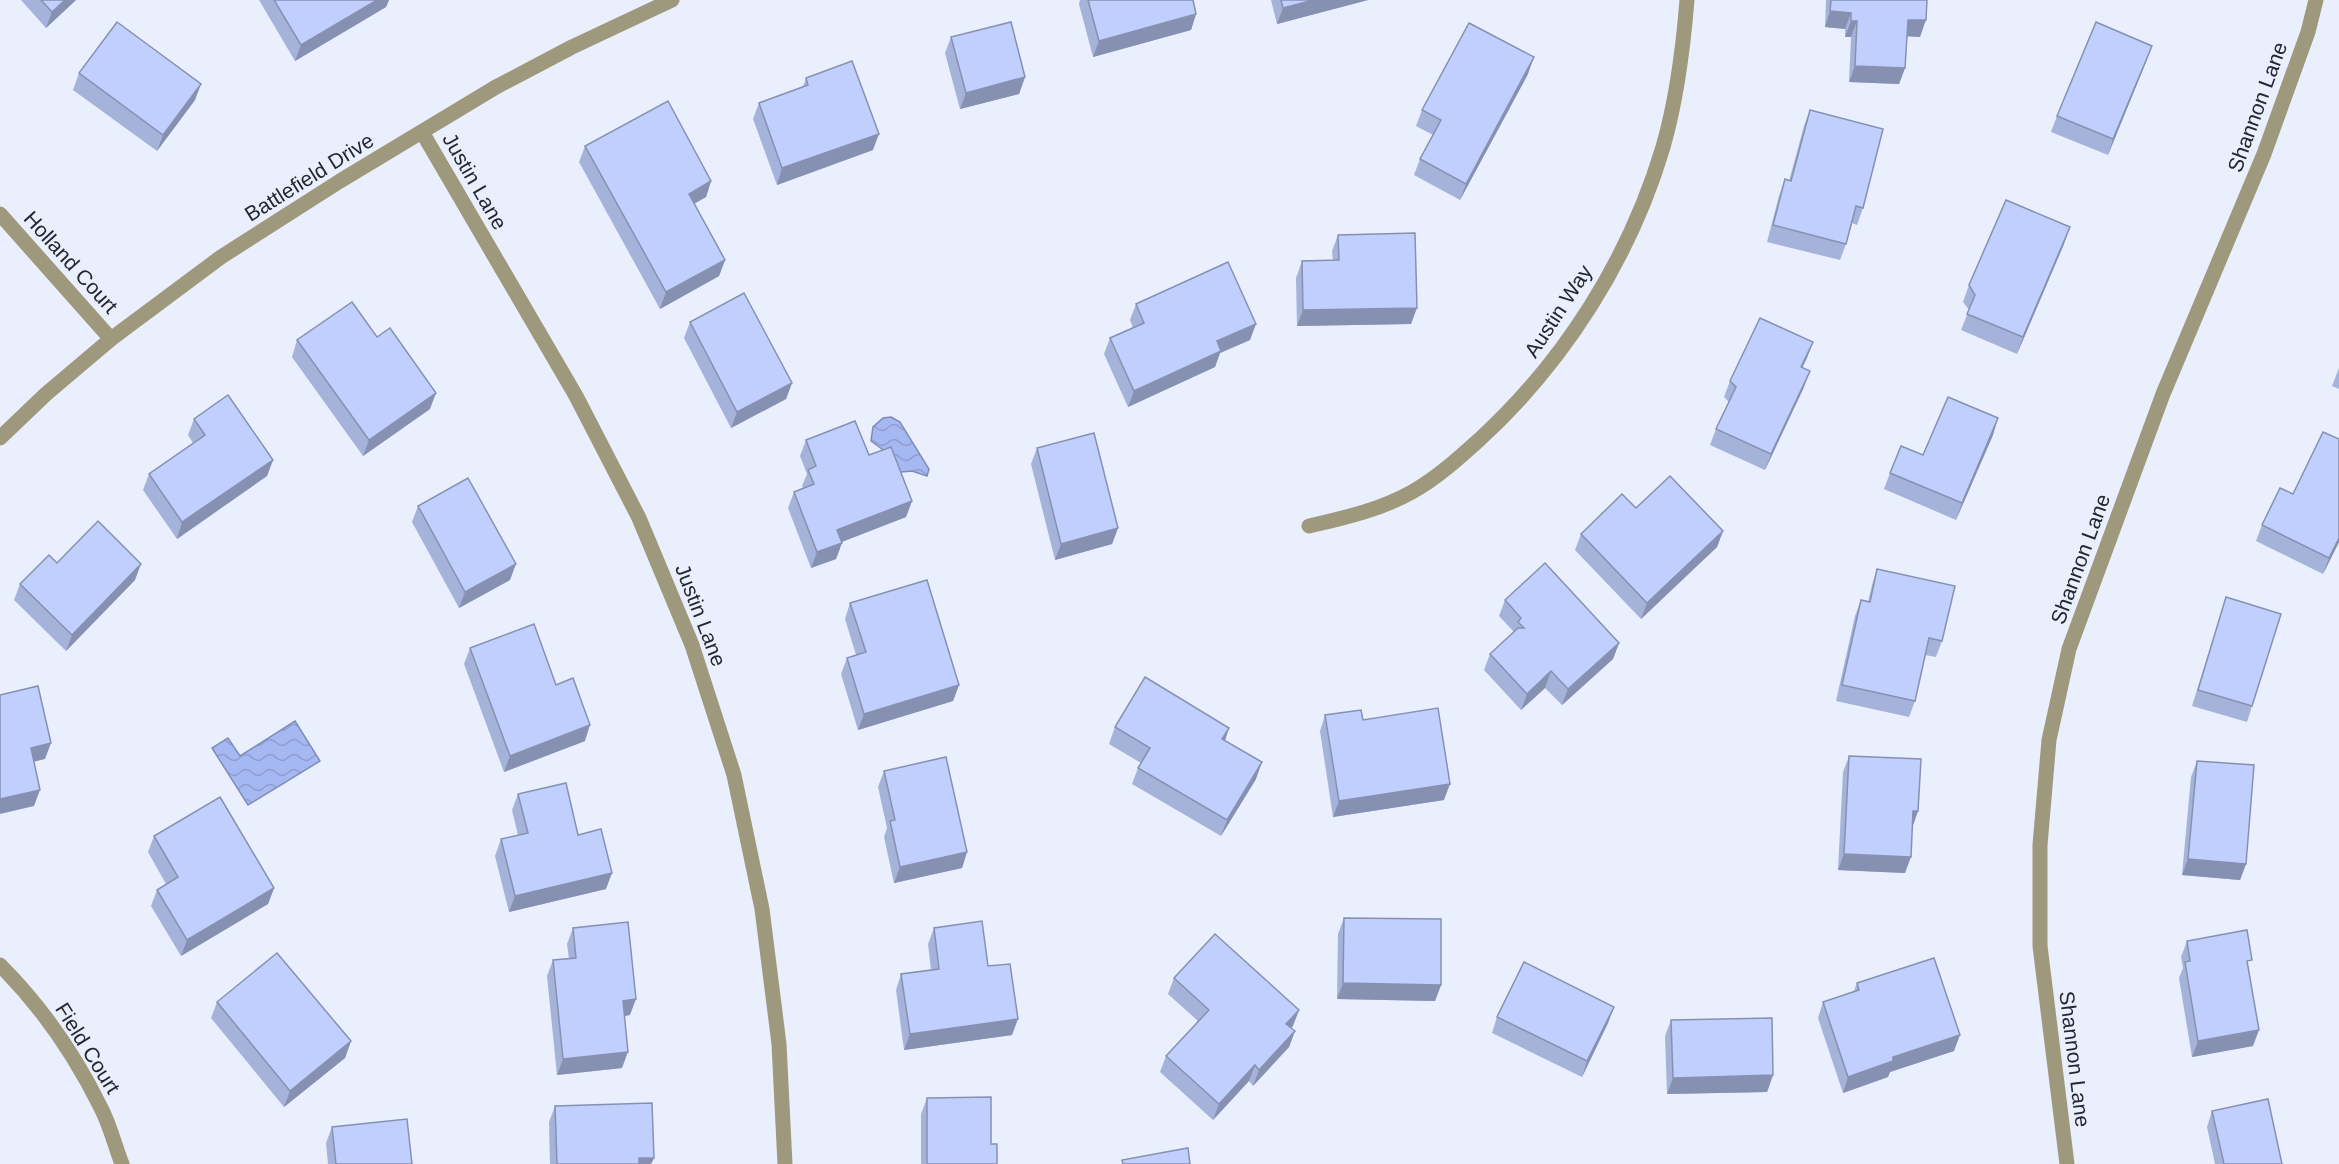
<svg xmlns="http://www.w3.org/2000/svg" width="2339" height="1164" font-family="Helvetica,sans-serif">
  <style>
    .water { fill: url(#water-waves); stroke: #7f8cb8; stroke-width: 1.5 }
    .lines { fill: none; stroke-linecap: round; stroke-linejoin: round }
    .minor { stroke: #9e987d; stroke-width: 15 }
    .wall { fill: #a5b2da }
    .shaded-wall { fill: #8691b2 }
    .building { fill: #c0cffe; stroke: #8691b2; stroke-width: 1.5 }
    .labels { text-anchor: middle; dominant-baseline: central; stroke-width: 4.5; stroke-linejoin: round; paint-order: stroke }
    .street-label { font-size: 21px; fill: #252730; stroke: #eaeffd }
  </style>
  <defs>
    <pattern id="water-waves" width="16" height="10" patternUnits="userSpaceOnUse" patternTransform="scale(1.5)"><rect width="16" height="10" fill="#a6b8f2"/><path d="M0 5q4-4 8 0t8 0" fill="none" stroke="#8f9ed0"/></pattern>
  </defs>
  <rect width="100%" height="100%" fill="#eaeffd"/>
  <!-- water -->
  <g class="water">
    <polygon points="891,417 900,422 929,469 927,476 912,471 901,472 897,470 890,455 871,441 873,427 883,418"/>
    <polygon points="295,721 320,761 248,805 212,748 228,738 240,756"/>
  </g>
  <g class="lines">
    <!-- minor -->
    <g class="minor">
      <polyline points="422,132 576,396 639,518 692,645 734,775 762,909 779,1044 785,1164"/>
      <polyline points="0,214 111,339"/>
      <polyline points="0,438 46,394 111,339 221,257 340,181 496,87 572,47 672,0"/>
      <path d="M1309,526C1344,518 1380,510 1412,492C1437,478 1459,458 1480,439C1565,361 1630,258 1663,147C1677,99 1683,50 1687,0"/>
      <path d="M0,965C41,1006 75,1055 101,1108C110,1125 115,1146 122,1164"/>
      <polyline points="2067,1164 2040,946 2040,845 2049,740 2069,649 2163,394 2264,154 2308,32 2316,0"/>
    </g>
  </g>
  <!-- wall -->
  <g class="wall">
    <polygon points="21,0 76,0 46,28"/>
    <polygon points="259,0 389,0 386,7 295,61"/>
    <polygon points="1080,0 1193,0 1196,14 1191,30 1093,57 1079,4"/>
    <polygon points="1271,0 1368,0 1277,24"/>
    <polygon points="1826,0 1927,0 1920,37 1907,36 1905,68 1899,84 1849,82 1851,37 1845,37 1845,29 1825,27"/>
    <polygon points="951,37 1025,77 1019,94 960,109 945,53"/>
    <polygon points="2146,62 2108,155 2051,132 2057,116"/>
    <polygon points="79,73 195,100 157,151 73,90"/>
    <polygon points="1528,74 1460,200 1414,175 1420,159 1433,135 1416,126 1422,110"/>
    <polygon points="806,78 873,150 777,185 753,119 759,103 803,87"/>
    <polygon points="1810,110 1863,208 1857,225 1852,223 1846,244 1840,260 1767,242 1779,196 1785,179 1789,181 1804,126"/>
    <polygon points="585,146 711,181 706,197 694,204 725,260 719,276 660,309 579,162"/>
    <polygon points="1338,235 1411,324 1297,326 1296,278 1302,261 1333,260 1332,251"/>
    <polygon points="2064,244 2017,354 1961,330 1969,310 1963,302 1969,285"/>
    <polygon points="1136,304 1250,340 1220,353 1215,367 1128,407 1104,354 1110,338 1133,328 1130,320"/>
    <polygon points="690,322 792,383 786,399 731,428 684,338"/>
    <polygon points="377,337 430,409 363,456 292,357 297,340"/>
    <polygon points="1813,342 1802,367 1804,387 1765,470 1710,445 1716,429 1729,402 1724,397 1730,381"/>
    <polygon points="2339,368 2339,389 2332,386"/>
    <polygon points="194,419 273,460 267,476 177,539 143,490 149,474 193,443 188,435"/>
    <polygon points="1993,435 1956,520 1884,489 1890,473 1923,455"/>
    <polygon points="806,440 869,455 912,501 906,517 842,542 836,559 811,568 788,508 794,492 803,488 802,486 807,474 800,456"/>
    <polygon points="1037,448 1118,528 1112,544 1055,560 1031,464"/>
    <polygon points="418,506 510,580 459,608 412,522"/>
    <polygon points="1636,508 1723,531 1717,547 1641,619 1575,550 1581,534"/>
    <polygon points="2262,525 2339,542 2323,574 2256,541"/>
    <polygon points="57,563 135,580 66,651 14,600 20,584"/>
    <polygon points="1877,569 1942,641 1936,657 1925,655 1915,701 1909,717 1836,701 1855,616 1861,600 1868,602 1872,585"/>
    <polygon points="2226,597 2252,706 2247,722 2192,706"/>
    <polygon points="1505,600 1619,643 1613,659 1562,705 1545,688 1521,710 1484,670 1490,654 1514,632 1499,616"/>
    <polygon points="850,603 959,685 953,701 858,730 841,674 847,658 856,655 845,619"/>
    <polygon points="470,648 556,685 585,741 504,772 464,664"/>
    <polygon points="1325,715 1363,720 1444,800 1333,817 1320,731"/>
    <polygon points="1115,727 1256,779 1221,836 1132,784 1138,768 1141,763 1109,744"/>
    <polygon points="1849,756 1918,811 1912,828 1905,873 1838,870 1843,772"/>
    <polygon points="2197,761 2246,864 2240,880 2182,875 2191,777"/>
    <polygon points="884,771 967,852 962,868 894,883 884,837 887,828 878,787"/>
    <polygon points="518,794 578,835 606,889 509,912 495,856 501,839 518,835 512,810"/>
    <polygon points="154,836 274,888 268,904 181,956 151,906 157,890 166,884 148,852"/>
    <polygon points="1344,918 1441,985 1435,1001 1337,999 1338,934"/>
    <polygon points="573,928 630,1015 624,1016 622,1068 557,1075 547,976 553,960 569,959 567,944"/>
    <polygon points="934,928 1012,1035 904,1050 896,990 901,974 931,970 928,944"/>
    <polygon points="2187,941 2249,968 2253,1046 2192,1057 2179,978 2183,968 2181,957"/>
    <polygon points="1174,978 1293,1026 1291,1028 1295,1031 1289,1047 1253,1086 1249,1081 1213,1120 1160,1072 1166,1056 1198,1021 1168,994"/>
    <polygon points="1857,983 1954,1051 1890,1072 1888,1077 1843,1093 1818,1018 1823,1002 1854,991"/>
    <polygon points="217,1002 351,1041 345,1058 284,1107 211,1018"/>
    <polygon points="1614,1007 1608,1023 1582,1077 1492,1033 1497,1017"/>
    <polygon points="1671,1020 1773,1075 1767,1092 1667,1094 1665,1036"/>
    <polygon points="927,1098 991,1144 997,1164 921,1164 921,1114"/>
    <polygon points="555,1106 654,1158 651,1164 550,1164 549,1122"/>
    <polygon points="2212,1111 2282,1164 2215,1164 2207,1127"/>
    <polygon points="332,1127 412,1164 328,1164 326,1143"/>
  </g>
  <!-- shaded-wall -->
  <g class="shaded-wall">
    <polygon points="65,0 76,0 46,28 52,12"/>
    <polygon points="377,0 389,0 386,7 295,61 301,45"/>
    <polygon points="1314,0 1368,0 1277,24 1283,8"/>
    <polygon points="1830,11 1851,13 1845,29 1825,27"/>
    <polygon points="1196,14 1191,30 1093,57 1099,41"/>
    <polygon points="1908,20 1926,20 1920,37 1902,36"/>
    <polygon points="1851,21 1857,21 1851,37 1845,37"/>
    <polygon points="2152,46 2146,62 2108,155 2113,139"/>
    <polygon points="1534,57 1528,74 1460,200 1466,184"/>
    <polygon points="1855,66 1905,68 1899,84 1849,82"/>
    <polygon points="1025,77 1019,94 960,109 966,93"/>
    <polygon points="201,84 195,100 157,151 163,135"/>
    <polygon points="879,134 873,150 777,185 782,168"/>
    <polygon points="711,181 706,197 683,210 689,194"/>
    <polygon points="2070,227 2064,244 2017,354 2023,337"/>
    <polygon points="725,260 719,276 660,309 666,292"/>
    <polygon points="1417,308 1411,324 1297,326 1303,310"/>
    <polygon points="1256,324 1250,340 1220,353 1215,367 1128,407 1134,391 1217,341"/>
    <polygon points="1813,342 1807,358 1795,383 1801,367"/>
    <polygon points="1810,371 1804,387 1765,470 1771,454"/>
    <polygon points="792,383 786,399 731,428 737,412"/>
    <polygon points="436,393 430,409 363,456 369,440"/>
    <polygon points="1998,418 1993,435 1956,520 1962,503"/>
    <polygon points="273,460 267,476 177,539 182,522"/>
    <polygon points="912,501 906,517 831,546 837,530"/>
    <polygon points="1118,528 1112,544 1055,560 1061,544"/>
    <polygon points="1723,531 1717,547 1641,619 1647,603"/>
    <polygon points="2339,538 2339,542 2323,574 2329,558"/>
    <polygon points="842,543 836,559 811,568 817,552"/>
    <polygon points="141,564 135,580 66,651 72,635"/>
    <polygon points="516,564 510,580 459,608 465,592"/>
    <polygon points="1619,643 1613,659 1562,705 1568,689"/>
    <polygon points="1551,671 1545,688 1521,710 1527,694"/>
    <polygon points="959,685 953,701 858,730 864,714"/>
    <polygon points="590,725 585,741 504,772 510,756"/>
    <polygon points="1229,728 1224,744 1222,739"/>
    <polygon points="51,743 45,759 25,764 31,748"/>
    <polygon points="1262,762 1256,779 1221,836 1227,820"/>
    <polygon points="1450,784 1444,800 1333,817 1339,801"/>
    <polygon points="40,790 34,806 0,814 0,799"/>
    <polygon points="1913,811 1918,811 1912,828"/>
    <polygon points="967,852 962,868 894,883 900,867"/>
    <polygon points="1844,854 1911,857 1905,873 1838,870"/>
    <polygon points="2188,859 2246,864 2240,880 2182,875"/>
    <polygon points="612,873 606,889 509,912 515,896"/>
    <polygon points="274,888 268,904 181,956 187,940"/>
    <polygon points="1343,983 1441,985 1435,1001 1337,999"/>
    <polygon points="636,999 630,1015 617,1017 623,1001"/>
    <polygon points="1614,1007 1608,1023 1582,1077 1587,1061"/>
    <polygon points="1299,1010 1293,1026 1281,1040 1286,1024"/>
    <polygon points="1018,1019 1012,1035 904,1050 910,1034"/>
    <polygon points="2259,1030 2253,1046 2192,1057 2198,1041"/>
    <polygon points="1295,1031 1289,1047 1253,1086 1259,1070"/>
    <polygon points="1960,1035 1954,1051 1890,1072 1888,1077 1843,1093 1848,1077 1893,1057"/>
    <polygon points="351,1041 345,1058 284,1107 290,1091"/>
    <polygon points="628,1052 622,1068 557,1075 563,1059"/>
    <polygon points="1255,1065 1249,1081 1213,1120 1219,1104"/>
    <polygon points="1773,1075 1767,1092 1667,1094 1673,1078"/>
    <polygon points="639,1158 654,1158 651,1164 637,1164"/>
  </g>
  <!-- building -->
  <g class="building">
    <polygon points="41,0 65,0 52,12"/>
    <polygon points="274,0 377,0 301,45"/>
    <polygon points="1088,0 1193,0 1196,14 1099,41"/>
    <polygon points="1281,0 1314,0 1283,8"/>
    <polygon points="1831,0 1927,0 1926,20 1908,20 1905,68 1855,66 1857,21 1851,21 1851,13 1830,11"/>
    <polygon points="117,22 201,84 163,135 79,73"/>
    <polygon points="1011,22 1025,77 966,93 951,37"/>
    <polygon points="2096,22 2152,46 2113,139 2057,116"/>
    <polygon points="1469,23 1534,57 1466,184 1420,159 1441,120 1422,110"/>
    <polygon points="852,61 879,134 782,168 759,103 808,85 806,78"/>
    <polygon points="668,101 711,181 689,194 725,260 666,292 585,146"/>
    <polygon points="1810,110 1883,129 1863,208 1856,206 1846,244 1773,225 1785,179 1791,181"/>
    <polygon points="2006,200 2070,227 2023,337 1967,314 1975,295 1969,285"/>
    <polygon points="1415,233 1417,308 1303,310 1302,261 1339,260 1338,235"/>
    <polygon points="1228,262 1256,324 1217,341 1221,351 1134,391 1110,338 1144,323 1136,304"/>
    <polygon points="744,293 792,383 737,412 690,322"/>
    <polygon points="352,302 377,337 390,328 436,393 369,440 297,340"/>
    <polygon points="1760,318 1813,342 1801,367 1810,371 1771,454 1716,429 1736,387 1730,381"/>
    <polygon points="228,395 273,460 182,522 149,474 205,435 194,419"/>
    <polygon points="1948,397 1998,418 1962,503 1890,473 1901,446 1923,455"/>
    <polygon points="855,421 869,455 891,447 912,501 837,530 842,543 817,552 794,492 814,484 808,470 816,466 806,440"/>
    <polygon points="2323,432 2339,439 2339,538 2329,558 2262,525 2280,488 2293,494"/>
    <polygon points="1094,433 1118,528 1061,544 1037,448"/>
    <polygon points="1670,476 1723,531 1647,603 1581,534 1622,494 1636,508"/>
    <polygon points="468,478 516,564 465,592 418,506"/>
    <polygon points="98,521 141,564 72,635 20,584 49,555 57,563"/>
    <polygon points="1545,563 1619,643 1568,689 1551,671 1527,694 1490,654 1518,628 1524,628 1518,622 1521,618 1505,600"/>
    <polygon points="1877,569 1955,586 1942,641 1929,638 1915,701 1842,685 1861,600 1870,602"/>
    <polygon points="927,580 959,685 864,714 847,658 866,652 850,603"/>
    <polygon points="2226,597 2281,614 2252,706 2198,690"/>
    <polygon points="534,624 556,685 573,678 590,725 510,756 470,648"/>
    <polygon points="1145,677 1229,728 1222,739 1262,762 1227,820 1138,768 1150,748 1115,727"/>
    <polygon points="38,686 51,743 31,748 40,790 0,799 0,695"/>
    <polygon points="1438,708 1450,784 1339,801 1325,715 1361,710 1363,720"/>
    <polygon points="1849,756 1921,759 1918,811 1913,811 1911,857 1844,854"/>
    <polygon points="946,757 967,852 900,867 890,821 895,820 884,771"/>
    <polygon points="2197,761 2254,765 2246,864 2188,859"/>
    <polygon points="566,783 578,835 601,829 612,873 515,896 501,839 528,833 518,794"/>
    <polygon points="220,797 274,888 187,940 157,890 178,877 154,836"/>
    <polygon points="1344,918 1441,919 1441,985 1343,983"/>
    <polygon points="982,921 988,966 1010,964 1018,1019 910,1034 901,974 939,969 934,928"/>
    <polygon points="628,922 636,999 623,1001 628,1052 563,1059 553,960 576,958 573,928"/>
    <polygon points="2247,930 2252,960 2247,961 2259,1030 2198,1041 2185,962 2190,961 2187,941"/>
    <polygon points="1215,934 1299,1010 1286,1024 1295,1031 1259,1070 1255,1065 1219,1104 1166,1056 1209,1010 1174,978"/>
    <polygon points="277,953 351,1041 290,1091 217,1002"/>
    <polygon points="1934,958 1960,1035 1893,1057 1893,1061 1848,1077 1823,1002 1859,990 1857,983"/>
    <polygon points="1524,962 1614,1007 1587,1061 1497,1017"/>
    <polygon points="1772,1018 1773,1075 1673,1078 1671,1020"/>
    <polygon points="991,1097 991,1144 997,1144 997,1164 927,1164 927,1098"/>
    <polygon points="2268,1099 2282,1164 2224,1164 2212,1111"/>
    <polygon points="652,1103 654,1158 639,1158 639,1164 557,1164 555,1106"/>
    <polygon points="407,1119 412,1164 336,1164 332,1127"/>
    <polygon points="1188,1148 1190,1164 1123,1164 1122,1160"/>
  </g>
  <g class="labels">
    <!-- street labels -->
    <g class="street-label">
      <text transform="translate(2257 107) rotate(-70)">Shannon Lane</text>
      <text transform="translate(309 177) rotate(-32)">Battlefield Drive</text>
      <text transform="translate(475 181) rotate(60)">Justin Lane</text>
      <text transform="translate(71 262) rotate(48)">Holland Court</text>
      <text transform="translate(1558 311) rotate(-57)">Austin Way</text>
      <text transform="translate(2080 559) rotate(-70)">Shannon Lane</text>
      <text transform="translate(701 615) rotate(69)">Justin Lane</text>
      <text transform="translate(88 1048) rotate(58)">Field Court</text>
      <text transform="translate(2075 1059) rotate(83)">Shannon Lane</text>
    </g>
  </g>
</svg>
